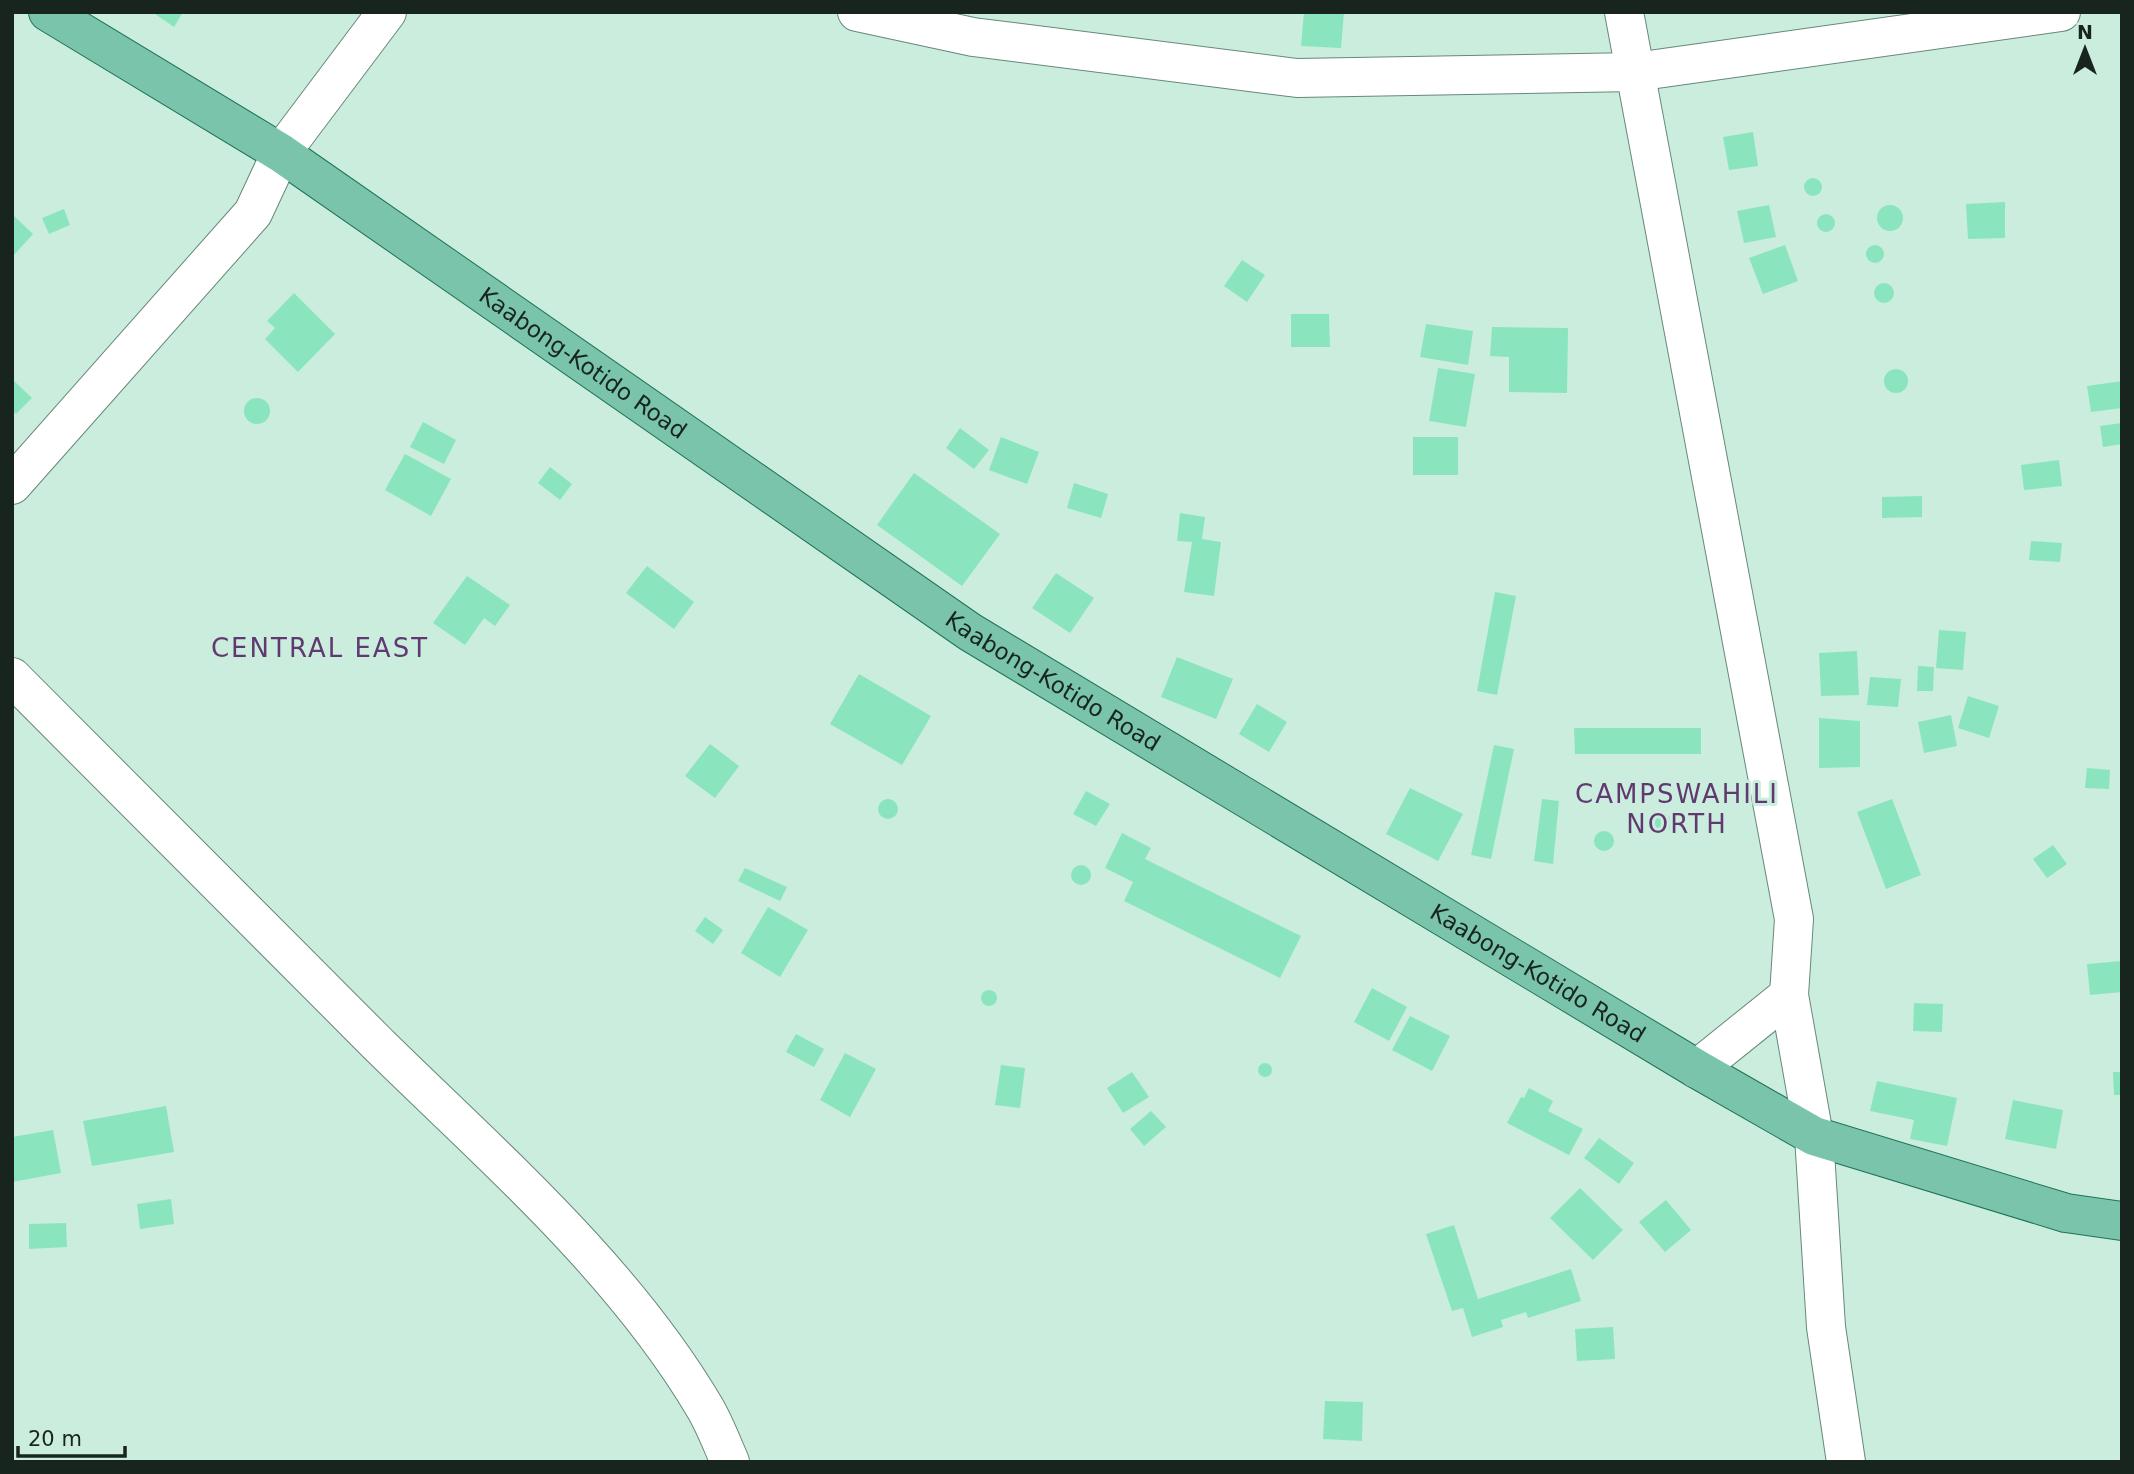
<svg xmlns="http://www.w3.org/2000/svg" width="2134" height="1474" font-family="'DejaVu Sans',sans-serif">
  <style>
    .building { fill: #8ae5bf }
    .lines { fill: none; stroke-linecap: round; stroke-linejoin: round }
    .minor-casing { stroke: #688879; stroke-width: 40 }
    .major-casing { stroke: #1e7356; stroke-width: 40 }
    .minor { stroke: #fff; stroke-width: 38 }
    .major { stroke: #7ac4ac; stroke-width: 38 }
    .labels { text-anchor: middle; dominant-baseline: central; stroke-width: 6; stroke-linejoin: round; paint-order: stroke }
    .street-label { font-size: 23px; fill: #18251f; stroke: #cbeddd }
    .quarter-label { font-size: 26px; letter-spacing: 2px; fill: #613971; stroke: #cbeddd }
  </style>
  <rect width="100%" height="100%" fill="#cbeddd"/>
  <!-- building -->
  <g class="building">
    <polygon points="152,12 183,12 174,27"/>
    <polygon points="1304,12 1344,12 1341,48 1301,46"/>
    <polygon points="1753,132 1758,166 1729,170 1723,137"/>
    <circle cx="1813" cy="187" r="9"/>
    <polygon points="2005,202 2005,238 1968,239 1966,204"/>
    <circle cx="1890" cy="218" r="13"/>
    <polygon points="1769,205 1776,237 1744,243 1737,211"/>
    <polygon points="64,209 70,225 49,234 42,218"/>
    <circle cx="1826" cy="223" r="9"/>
    <polygon points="12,214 33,234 14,255 12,253"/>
    <circle cx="1875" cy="254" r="9"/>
    <polygon points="1785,245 1798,281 1763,294 1749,258"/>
    <polygon points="1242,260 1265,275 1247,302 1224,286"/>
    <circle cx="1884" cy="293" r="10"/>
    <polygon points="294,293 335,334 298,372 265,339 275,328 267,321"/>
    <polygon points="1291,314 1329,314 1330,347 1291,347"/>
    <polygon points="1426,324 1473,331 1468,365 1420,357"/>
    <polygon points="1492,327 1568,328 1567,393 1509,392 1509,357 1490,356"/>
    <polygon points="1438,368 1475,374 1466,427 1429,421"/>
    <circle cx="1896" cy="381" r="12"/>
    <polygon points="12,379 32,398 16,414 12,411"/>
    <polygon points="2122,381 2122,408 2091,412 2087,386"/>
    <circle cx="257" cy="411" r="13"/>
    <polygon points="423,422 456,440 444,464 410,447"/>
    <polygon points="2122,423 2122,444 2103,447 2100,426"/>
    <polygon points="960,428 989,450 974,469 946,448"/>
    <polygon points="1001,437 1039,452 1027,484 989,470"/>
    <rect x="1413" y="437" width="45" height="38"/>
    <polygon points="405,454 451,479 431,516 385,490"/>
    <polygon points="2059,460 2062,486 2024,490 2021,465"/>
    <polygon points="550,467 572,484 560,500 538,483"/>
    <polygon points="914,473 1000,534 962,586 877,525"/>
    <polygon points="1074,483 1108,494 1101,518 1067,508"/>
    <polygon points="1922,496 1922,517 1882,518 1882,497"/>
    <polygon points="1180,513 1205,517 1202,539 1221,542 1214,596 1184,592 1192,542 1177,541"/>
    <polygon points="2031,541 2062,543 2060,562 2029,560"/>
    <polygon points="647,566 694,602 674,629 626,593"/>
    <polygon points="1056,573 1094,598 1070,633 1032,608"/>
    <polygon points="467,576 510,605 495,626 484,618 465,645 433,623"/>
    <polygon points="1495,592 1516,596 1497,695 1477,691"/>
    <polygon points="1939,630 1966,632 1963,670 1936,668"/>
    <polygon points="1857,651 1859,695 1821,696 1819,653"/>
    <polygon points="1177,657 1233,679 1216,719 1161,697"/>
    <polygon points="1918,666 1934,667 1933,691 1917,691"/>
    <polygon points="859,674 931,716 902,765 830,724"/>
    <polygon points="1870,677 1901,679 1898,707 1867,705"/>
    <polygon points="1968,696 1999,706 1989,738 1958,728"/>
    <polygon points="1257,704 1287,722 1269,752 1239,734"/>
    <polygon points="1951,715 1957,746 1924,753 1918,722"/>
    <polygon points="1819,718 1860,721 1860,767 1819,768"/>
    <polygon points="1574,728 1701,728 1701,754 1575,754"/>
    <polygon points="710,744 739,766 715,798 685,776"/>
    <polygon points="1494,745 1514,749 1491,859 1471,855"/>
    <polygon points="2087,768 2110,770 2109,789 2085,788"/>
    <polygon points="1410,788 1463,814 1438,861 1386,834"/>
    <polygon points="1086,791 1110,804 1096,826 1073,814"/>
    <circle cx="888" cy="809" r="10"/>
    <polygon points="1542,799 1559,801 1553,864 1534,861"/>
    <polygon points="1892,799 1921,875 1886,889 1857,812"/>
    <circle cx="1663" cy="823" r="9"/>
    <circle cx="1604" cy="841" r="10"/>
    <polygon points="1122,833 1151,848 1145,859 1301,936 1280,978 1124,901 1133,882 1105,868"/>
    <polygon points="2053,845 2067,864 2047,878 2033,859"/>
    <circle cx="1081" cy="875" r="10"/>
    <polygon points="745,868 787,887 780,901 738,881"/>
    <polygon points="768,907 808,930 780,977 741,953"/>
    <polygon points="705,917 723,930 713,944 695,931"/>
    <polygon points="2122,961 2122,992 2090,995 2087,964"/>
    <polygon points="1372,988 1407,1007 1389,1041 1354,1022"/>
    <circle cx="989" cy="998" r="8"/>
    <polygon points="1914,1003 1943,1004 1942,1032 1913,1031"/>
    <polygon points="1410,1016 1450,1036 1432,1071 1392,1050"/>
    <polygon points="796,1034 824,1049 814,1067 786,1052"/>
    <polygon points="845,1053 876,1069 850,1117 820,1100"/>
    <circle cx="1265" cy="1070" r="7"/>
    <polygon points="1001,1065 1025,1068 1020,1108 995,1105"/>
    <polygon points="1132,1072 1149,1097 1123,1113 1107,1088"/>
    <polygon points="2113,1072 2122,1072 2122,1095 2114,1095"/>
    <polygon points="1877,1081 1957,1098 1947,1146 1910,1139 1914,1120 1870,1111"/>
    <polygon points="1529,1088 1553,1101 1548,1111 1583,1129 1569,1155 1507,1123 1521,1097 1524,1098"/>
    <polygon points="2013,1100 2063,1110 2056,1149 2005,1139"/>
    <polygon points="166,1106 174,1152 92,1166 83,1121"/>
    <polygon points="1151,1111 1166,1127 1144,1146 1130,1129"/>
    <polygon points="53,1130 61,1173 12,1182 12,1137"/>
    <polygon points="1599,1138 1634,1163 1619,1184 1584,1158"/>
    <polygon points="1580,1188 1623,1230 1593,1260 1550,1218"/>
    <polygon points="171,1199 174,1224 140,1229 137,1204"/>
    <polygon points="1666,1200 1691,1230 1665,1252 1639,1222"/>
    <polygon points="66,1223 67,1247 29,1249 29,1224"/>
    <polygon points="1454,1225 1478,1299 1571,1269 1581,1301 1528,1318 1526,1312 1501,1320 1503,1327 1472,1337 1463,1308 1452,1311 1426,1234"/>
    <polygon points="1613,1327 1615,1359 1577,1361 1575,1329"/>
    <polygon points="1325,1401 1363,1402 1362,1441 1323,1439"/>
  </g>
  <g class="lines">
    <defs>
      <g id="minor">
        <polyline points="857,12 973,37 1297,78 1635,72 2061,12"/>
        <polyline points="1624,12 1794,919 1789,995 1814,1136 1826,1327 1846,1462"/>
        <polyline points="12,485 253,213 281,153 387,12"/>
        <path d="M12,677C135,801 257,924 380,1046C494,1158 623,1269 705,1408C715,1425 722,1444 730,1462"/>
        <polyline points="1697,1069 1789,995"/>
      </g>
      <g id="major">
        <path id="s1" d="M48,12L281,153L970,632L1697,1069L1814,1136L2066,1213L2122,1221"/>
      </g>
    </defs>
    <!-- minor casing -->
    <use href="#minor" class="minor-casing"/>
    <!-- major casing -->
    <use href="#major" class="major-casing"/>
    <!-- minor -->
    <use href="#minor" class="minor"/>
    <!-- major -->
    <use href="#major" class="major"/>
  </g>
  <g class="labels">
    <!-- street labels -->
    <g class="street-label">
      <text stroke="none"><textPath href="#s1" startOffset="640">Kaabong-Kotido Road</textPath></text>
      <text stroke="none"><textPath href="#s1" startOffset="1208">Kaabong-Kotido Road</textPath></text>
      <text stroke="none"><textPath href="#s1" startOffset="1774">Kaabong-Kotido Road</textPath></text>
    </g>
    <!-- quarter labels -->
    <g class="quarter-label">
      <text x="320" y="648">CENTRAL EAST</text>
      <text x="1677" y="794">CAMPSWAHILI<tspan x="1677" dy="30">NORTH</tspan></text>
    </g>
  </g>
  <!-- border -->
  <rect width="2134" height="1474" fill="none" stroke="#18251f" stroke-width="28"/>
  <!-- north arrow -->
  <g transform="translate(2085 49)" stroke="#cbeddd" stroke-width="5" paint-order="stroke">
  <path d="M0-5L12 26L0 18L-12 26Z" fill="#18251f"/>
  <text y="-10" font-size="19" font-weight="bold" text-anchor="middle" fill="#18251f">N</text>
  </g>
  <!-- scale -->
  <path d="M18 1446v10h107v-10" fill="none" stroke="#18251f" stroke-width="3.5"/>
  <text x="28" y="1446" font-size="21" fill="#18251f" stroke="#cbeddd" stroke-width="5" paint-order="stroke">20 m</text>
</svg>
